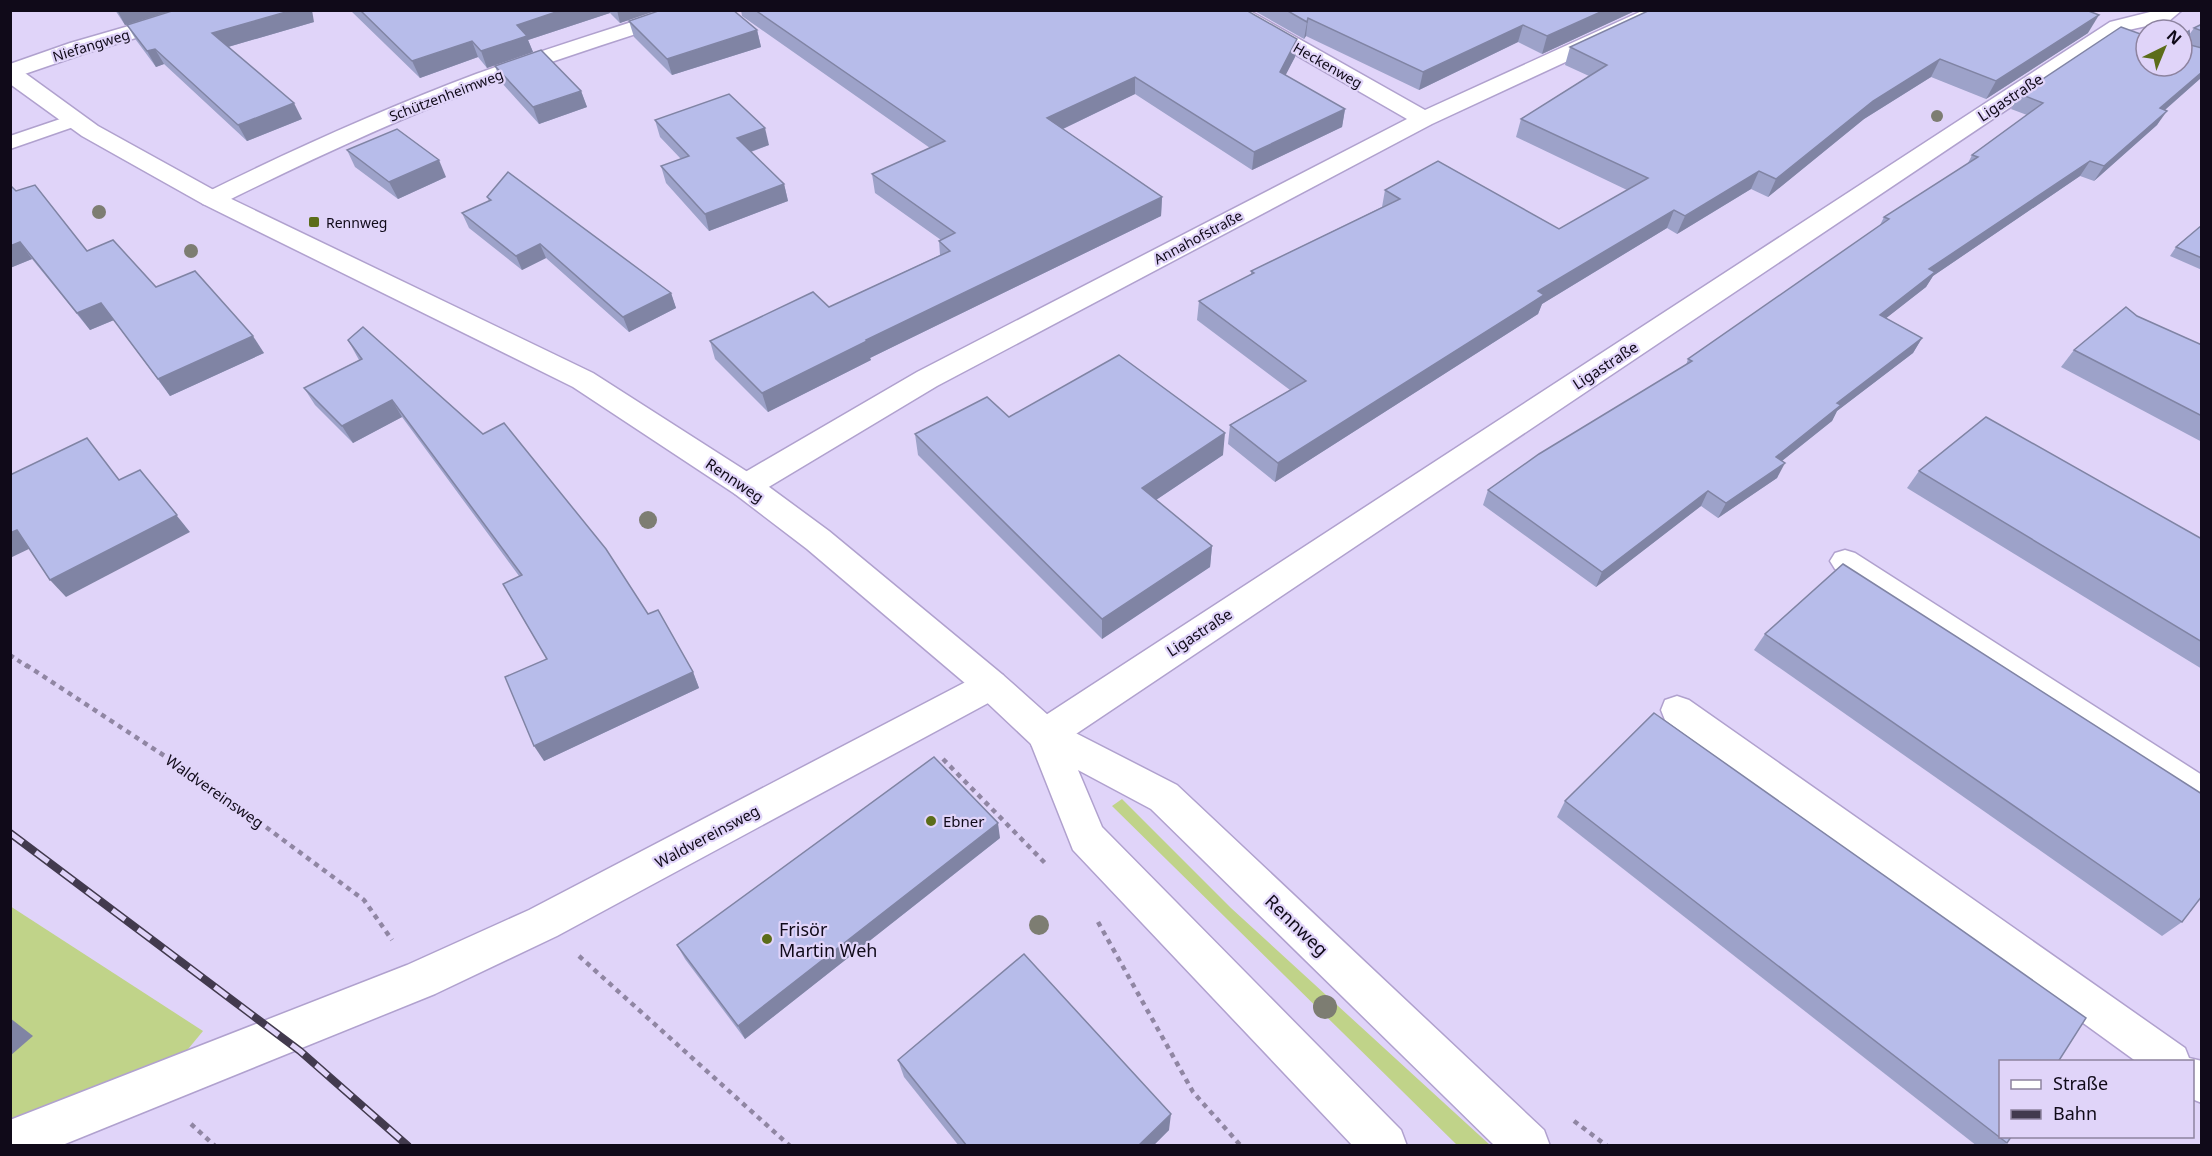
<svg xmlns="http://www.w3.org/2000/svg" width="2212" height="1156" font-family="'Noto Sans',sans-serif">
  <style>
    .green { fill: #c0d389 }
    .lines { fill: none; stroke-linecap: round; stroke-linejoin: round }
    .service-casing { stroke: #b0a1ce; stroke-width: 3 }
    .minor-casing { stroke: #b0a1ce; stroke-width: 3 }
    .tertiary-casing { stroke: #b0a1ce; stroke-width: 3 }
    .path-far1 { stroke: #9086a3; stroke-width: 4; stroke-dasharray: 4.5 4.5; stroke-linecap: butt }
    .path { stroke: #9086a3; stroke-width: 4.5; stroke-dasharray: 5 5; stroke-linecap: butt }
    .service { fill: #fff; fill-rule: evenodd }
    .minor { fill: #fff; fill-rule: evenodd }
    .tertiary { fill: #fff; fill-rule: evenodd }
    .rail-casing { stroke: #423a4e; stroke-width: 8 }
    .rail { stroke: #e0d4f9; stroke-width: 5; stroke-dasharray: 16; stroke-linecap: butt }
    .tree { fill: #7d7d72 }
    .wall { fill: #9da2c9 }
    .shaded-wall { fill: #8084a4 }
    .building { fill: #b7bcea; stroke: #8084a4; stroke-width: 1.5 }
    .poi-dot { fill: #5c6d19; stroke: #e0d4f9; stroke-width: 2 }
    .labels { text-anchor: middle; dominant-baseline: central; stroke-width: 4.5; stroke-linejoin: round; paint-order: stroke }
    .far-street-label { font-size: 14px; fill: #100a19; stroke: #e0d4f9 }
    .far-poi-label { font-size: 14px; fill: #100a19; stroke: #e0d4f9; text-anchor: start }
    .street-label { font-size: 15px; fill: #100a19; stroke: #e0d4f9 }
    .poi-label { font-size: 15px; fill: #100a19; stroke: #e0d4f9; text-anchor: start }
    .near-street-label { font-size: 18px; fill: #100a19; stroke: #e0d4f9 }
    .near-poi-label { font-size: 18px; fill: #100a19; stroke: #e0d4f9; text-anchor: start }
  </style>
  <rect width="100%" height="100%" fill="#e0d4f9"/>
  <!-- green -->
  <g class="green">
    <polygon points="1122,799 1231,908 1490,1145 1457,1145 1112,806"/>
    <polygon points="10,906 203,1031 137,1111 11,1145"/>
  </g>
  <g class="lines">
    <defs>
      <g id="service">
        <polygon points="75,114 82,116 86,120 82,124 10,149 10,136"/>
        <polygon points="1845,550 1855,553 2202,775 2202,809 2190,805 1835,569 1830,561 1835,553"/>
        <polygon points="1677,696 1689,700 2185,1048 2189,1058 2202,1061 2202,1103 2192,1099 2192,1062 2137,1062 1665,720 1661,710 1665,700"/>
      </g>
      <g id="minor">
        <polygon points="184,10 218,10 215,14 86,53 10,79 10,64 70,43"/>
        <path d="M667,10H699L696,14C628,37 560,58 492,83C400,118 309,160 221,204L212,206L203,204L200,199L203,194C292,150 383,109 476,74C539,51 603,32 667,10Z"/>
        <polygon points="1222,10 1248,10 1425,110 1644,10 1672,10 1669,14 1432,124 937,386 757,494 746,497 735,494 730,486 735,478 917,372 1407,119 1225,14"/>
        <polygon points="2158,10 2182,10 2169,21 2124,31 1058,746 1045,750 1032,746 1027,735 1032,724 2110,22"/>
        <polygon points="991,671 1003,675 1009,685 1003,695 557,936 435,994 60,1146 10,1146 10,1120 407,965 529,910 979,675"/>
      </g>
      <polygon id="tertiary" points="10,66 18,68 98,126 221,194 593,373 757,478 829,531 1003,675 1058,724 1177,785 1544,1130 1550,1146 1495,1146 1151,809 1078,770 1102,827 1401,1130 1407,1146 1353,1146 1073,850 1031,744 979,695 807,549 735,494 573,387 203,204 82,136 10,84"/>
    </defs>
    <!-- service casing -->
    <use href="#service" class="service-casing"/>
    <!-- minor casing -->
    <use href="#minor" class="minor-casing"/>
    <!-- tertiary casing -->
    <use href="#tertiary" class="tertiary-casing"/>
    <!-- path-far1 -->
    <polyline class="path-far1" points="10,655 28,667"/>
    <!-- path -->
    <g class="path">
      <polyline points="26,665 212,787 364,900 392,940"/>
      <polyline points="943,759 1045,863"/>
      <polyline points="1098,922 1193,1092 1241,1146"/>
      <polyline points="579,956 790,1146"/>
      <polyline points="1574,1121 1607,1146"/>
      <polyline points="191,1124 215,1146"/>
    </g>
    <!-- service -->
    <use href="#service" class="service"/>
    <!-- minor -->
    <use href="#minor" class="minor"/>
    <!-- tertiary -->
    <use href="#tertiary" class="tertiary"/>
    <defs>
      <polyline id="rail" points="10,833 300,1051 408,1146"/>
    </defs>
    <!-- rail casing -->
    <use href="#rail" class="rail-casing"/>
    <!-- rail -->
    <use href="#rail" class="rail"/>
  </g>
  <!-- trees -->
  <g class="tree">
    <circle cx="1937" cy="116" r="6"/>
    <circle cx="99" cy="212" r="7"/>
    <circle cx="191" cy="251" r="7"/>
    <circle cx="648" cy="520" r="9"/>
    <circle cx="1039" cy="925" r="10"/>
    <circle cx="1325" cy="1007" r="12"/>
  </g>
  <!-- wall -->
  <g class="wall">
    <polygon points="115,10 174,10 125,25"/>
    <polygon points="350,10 658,10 620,23 610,13 528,40 533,52 487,68 478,57 420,78"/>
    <polygon points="741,10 1246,10 1297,39 1295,57 1285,75 1345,109 1342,127 1252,170 1135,94 1063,129 1162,197 1161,216 870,358 871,360 768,412 715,359 710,341 829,307 940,255 939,241 941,240 875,193 872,174 930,148 742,16"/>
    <polygon points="1253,10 1446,11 1637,10 1542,54 1518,42 1419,90 1306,36 1304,39"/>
    <polygon points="629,21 757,30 761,47 672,75 634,37"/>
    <polygon points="314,22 228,47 302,119 247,141 164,64 156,67 136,40 127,25"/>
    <polygon points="2202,24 2202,77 2165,110 2157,125 2094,181 2080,176 1933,276 1926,287 1886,318 1922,338 1913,353 1837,411 1832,421 1782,461 1777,478 1718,518 1701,506 1596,587 1483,505 1488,490 1686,365 1688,359 1879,227 1884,217 1967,165 1972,155 2027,115 2011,109 2020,94 2146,66 2189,35 2194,28"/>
    <polygon points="2088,33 1986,99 1931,77 1864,119 1768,197 1751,189 1677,234 1667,228 1542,304 1538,314 1275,482 1228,444 1230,425 1290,390 1197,320 1199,301 1251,275 1251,271 1382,207 1385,190 1559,229 1627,190 1516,137 1521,119 1589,76 1565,65 1570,47"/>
    <polygon points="495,66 581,91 587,107 539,124 501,82"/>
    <polygon points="655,120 769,145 751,152 784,184 788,201 709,231 666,183 661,166 681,159 660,137"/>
    <polygon points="347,150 446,177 398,199 355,167"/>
    <polygon points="16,191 87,251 156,287 264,353 170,396 114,320 90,330 32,259 10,268"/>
    <polygon points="487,197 671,293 676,308 629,332 546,258 522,270 469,228 462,213 489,201"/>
    <polygon points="2202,225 2202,270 2170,256 2176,247"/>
    <polygon points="2137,316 2202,345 2202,442 2061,367 2074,350"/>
    <polygon points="348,340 648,614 693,672 699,688 544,761 547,659 519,576 402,417 353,443 315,405 304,388 359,360"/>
    <polygon points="1009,417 1223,455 1156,500 1212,546 1210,567 1102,639 918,455 915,434"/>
    <polygon points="1919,471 2202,539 2202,669 1907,488"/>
    <polygon points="1765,634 2182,922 2162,936 1754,650"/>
    <polygon points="1565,801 2007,1143 2002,1146 1977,1146 1557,817"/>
    <polygon points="1000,838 745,1039 685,959 677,945"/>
    <polygon points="898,1060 1169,1130 1153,1146 959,1146 904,1077"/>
  </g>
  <!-- shaded-wall -->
  <g class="shaded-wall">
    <polygon points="117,10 174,10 125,25"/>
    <polygon points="293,10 312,10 314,22 221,49 212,33"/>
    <polygon points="562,10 609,10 610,13 528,40 533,52 487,68 481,51 517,25"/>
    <polygon points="617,10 658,10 620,23"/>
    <polygon points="1605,10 1637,10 1542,54 1547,36"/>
    <polygon points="2099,15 2088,33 1986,99 1996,81"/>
    <polygon points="1308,18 1306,36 1304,39 1307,22"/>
    <polygon points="1523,25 1518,42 1419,90 1423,72"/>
    <polygon points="757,30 761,47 672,75 667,59"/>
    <polygon points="1297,39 1295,57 1278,90 1280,72"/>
    <polygon points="472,41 478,57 420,78 412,61"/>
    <polygon points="155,49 164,64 156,67 147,51"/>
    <polygon points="1940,59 1931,77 1864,119 1768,197 1776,179 1873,101"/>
    <polygon points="2202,72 2202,77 2150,123 2160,108"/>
    <polygon points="1135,77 1135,94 1048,136 1047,118"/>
    <polygon points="581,91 587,107 539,124 533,107"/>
    <polygon points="294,103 302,119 247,141 238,125"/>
    <polygon points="1345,109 1342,127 1252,170 1254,152"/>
    <polygon points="2167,111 2157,125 2094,181 2104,166"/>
    <polygon points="765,128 769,145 741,155 737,138"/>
    <polygon points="439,160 446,177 398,199 389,182"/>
    <polygon points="2090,161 2080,176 1933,276 1926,287 1871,330 1880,315 1929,269"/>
    <polygon points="1759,171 1751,189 1677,234 1685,216"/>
    <polygon points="784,184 788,201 709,231 705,214"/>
    <polygon points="1162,197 1161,216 870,358 871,360 768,412 762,393 866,340"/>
    <polygon points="1674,210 1667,228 1542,304 1538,314 1275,482 1278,463 1538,291"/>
    <polygon points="20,242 32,259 10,268 10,246"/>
    <polygon points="540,244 546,258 522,270 516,256"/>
    <polygon points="671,293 676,308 629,332 623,317"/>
    <polygon points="101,303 114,320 90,330 77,313"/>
    <polygon points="253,336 264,353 170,396 158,379"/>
    <polygon points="1922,338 1913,353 1837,411 1832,421 1768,472 1776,457 1837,403"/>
    <polygon points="392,400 402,417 353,443 342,426"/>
    <polygon points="1225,433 1223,455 1141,510 1142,488"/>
    <polygon points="1785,463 1777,478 1718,518 1726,503"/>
    <polygon points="140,470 190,532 66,597 50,580"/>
    <polygon points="1708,491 1701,506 1596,587 1602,572"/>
    <polygon points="17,530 33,547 10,558 10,533"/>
    <polygon points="1212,546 1210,567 1102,639 1102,619"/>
    <polygon points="693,672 699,688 544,761 534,746"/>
    <polygon points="998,823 1000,838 745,1039 738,1026"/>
    <polygon points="10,1018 33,1036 10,1056"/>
    <polygon points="1171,1114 1169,1130 1153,1146 1138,1146"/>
  </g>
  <!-- building -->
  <g class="building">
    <polygon points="175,10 293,10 212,33 294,103 238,125 155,49 147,51 127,25"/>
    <polygon points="360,10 562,10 517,25 527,36 481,51 472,41 412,61"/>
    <polygon points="661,10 733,10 757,30 667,59 629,21"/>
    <polygon points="755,10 1246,10 1297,39 1280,72 1345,109 1254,152 1135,77 1047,118 1162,197 866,340 867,341 762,393 710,341 813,292 829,307 950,251 939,241 955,233 872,174 945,141"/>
    <polygon points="1286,10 1446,11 1605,10 1547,36 1523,25 1423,72 1308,18 1307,22"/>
    <polygon points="1650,10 2086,10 2099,15 1996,81 1940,59 1873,101 1776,179 1759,171 1685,216 1674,210 1538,291 1544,295 1278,463 1230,425 1306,381 1199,301 1254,273 1251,271 1400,199 1385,190 1438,161 1559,229 1648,178 1521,119 1607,65 1570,47"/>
    <polygon points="2202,24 2202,31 2194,28"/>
    <polygon points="2121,27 2146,36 2146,66 2182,66 2182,36 2189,31 2190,45 2202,48 2202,72 2160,108 2167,111 2104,166 2090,161 1929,269 1935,272 1880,315 1922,338 1837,403 1841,405 1776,457 1785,463 1726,503 1708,491 1602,572 1488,490 1539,454 1692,361 1688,359 1889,219 1884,217 1978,157 1972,155 2043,103 2020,94"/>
    <polygon points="541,50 581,91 533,107 495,66"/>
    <polygon points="729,94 765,128 737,138 784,184 705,214 661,166 689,156 655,120"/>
    <polygon points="397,129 439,160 389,182 347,150"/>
    <polygon points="508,172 671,293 623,317 540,244 516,256 462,213 491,200 487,197"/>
    <polygon points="10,185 16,191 35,185 87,251 113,240 156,287 195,271 253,336 158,379 101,303 77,313 20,242 10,246"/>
    <polygon points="2202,225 2202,258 2176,247"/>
    <polygon points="2126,307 2137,316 2202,345 2202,416 2074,350"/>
    <polygon points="363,327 483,434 504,423 606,549 648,614 658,610 693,672 534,746 505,677 547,659 503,584 522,575 392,400 342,426 304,388 362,359 348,340"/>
    <polygon points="1119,355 1225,433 1142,488 1212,546 1102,619 915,434 987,397 1009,417"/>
    <polygon points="1986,417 2202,539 2202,642 1919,471"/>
    <polygon points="87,438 119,480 140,470 177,515 50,580 17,530 10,533 10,475"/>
    <polygon points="1843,564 2202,794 2202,896 2182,922 1765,634"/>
    <polygon points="1654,713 2086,1018 2058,1062 2001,1062 2001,1137 2011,1137 2007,1143 1565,801"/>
    <polygon points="934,757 998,823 738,1026 677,945"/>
    <polygon points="1024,954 1171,1114 1138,1146 967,1146 898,1060"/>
  </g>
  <!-- markers -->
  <g class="poi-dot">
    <rect x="308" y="216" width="12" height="12" rx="3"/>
    <circle cx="931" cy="821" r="6"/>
    <circle cx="767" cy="939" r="6"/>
  </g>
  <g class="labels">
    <!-- far-street labels -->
    <g class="far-street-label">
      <text transform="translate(91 45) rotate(-17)">Niefangweg</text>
      <text transform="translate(1328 65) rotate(30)">Heckenweg</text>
      <text transform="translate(446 95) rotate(-21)">Schützenheimweg</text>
      <text transform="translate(1198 237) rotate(-28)">Annahofstraße</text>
    </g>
    <!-- far-poi labels -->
    <g class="far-poi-label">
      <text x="326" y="222">Rennweg</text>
    </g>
    <!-- street labels -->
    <g class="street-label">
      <text transform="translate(2010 97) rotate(-33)">Ligastraße</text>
      <text transform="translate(1605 365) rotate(-33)">Ligastraße</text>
      <text transform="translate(735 480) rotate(34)">Rennweg</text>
      <text transform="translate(1199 632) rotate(-33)">Ligastraße</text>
      <text transform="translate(215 791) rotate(35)">Waldvereinsweg</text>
      <text transform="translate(707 836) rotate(-28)">Waldvereinsweg</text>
    </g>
    <!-- poi labels -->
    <g class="poi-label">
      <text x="943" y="821">Ebner</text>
    </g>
    <!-- near-street labels -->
    <g class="near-street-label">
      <text transform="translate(1297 925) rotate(44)">Rennweg</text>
    </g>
    <!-- near-poi labels -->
    <g class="near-poi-label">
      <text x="779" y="929">Frisör<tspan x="779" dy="21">Martin Weh</tspan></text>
    </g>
  </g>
  <!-- border -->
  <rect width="2212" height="1156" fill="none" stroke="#100a19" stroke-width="24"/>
  <!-- legend -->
  <rect x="1999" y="1060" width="195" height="78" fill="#e0d4f9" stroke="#8d839f" stroke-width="1.5"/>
  <rect x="2011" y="1080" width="30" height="9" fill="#ffffff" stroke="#8d839f" stroke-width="1.5"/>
  <text x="2053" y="1090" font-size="18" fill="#100a19">Straße</text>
  <rect x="2011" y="1110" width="30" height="9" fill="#423a4e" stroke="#8d839f" stroke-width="1.5"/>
  <text x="2053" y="1120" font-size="18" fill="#100a19">Bahn</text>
  <!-- north arrow -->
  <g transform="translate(2164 48) rotate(43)"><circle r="28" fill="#e0d4f9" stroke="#8d839f" stroke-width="1.5"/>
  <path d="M0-4.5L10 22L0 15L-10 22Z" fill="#5c6d19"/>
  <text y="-9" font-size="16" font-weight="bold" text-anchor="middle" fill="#100a19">N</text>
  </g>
</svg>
